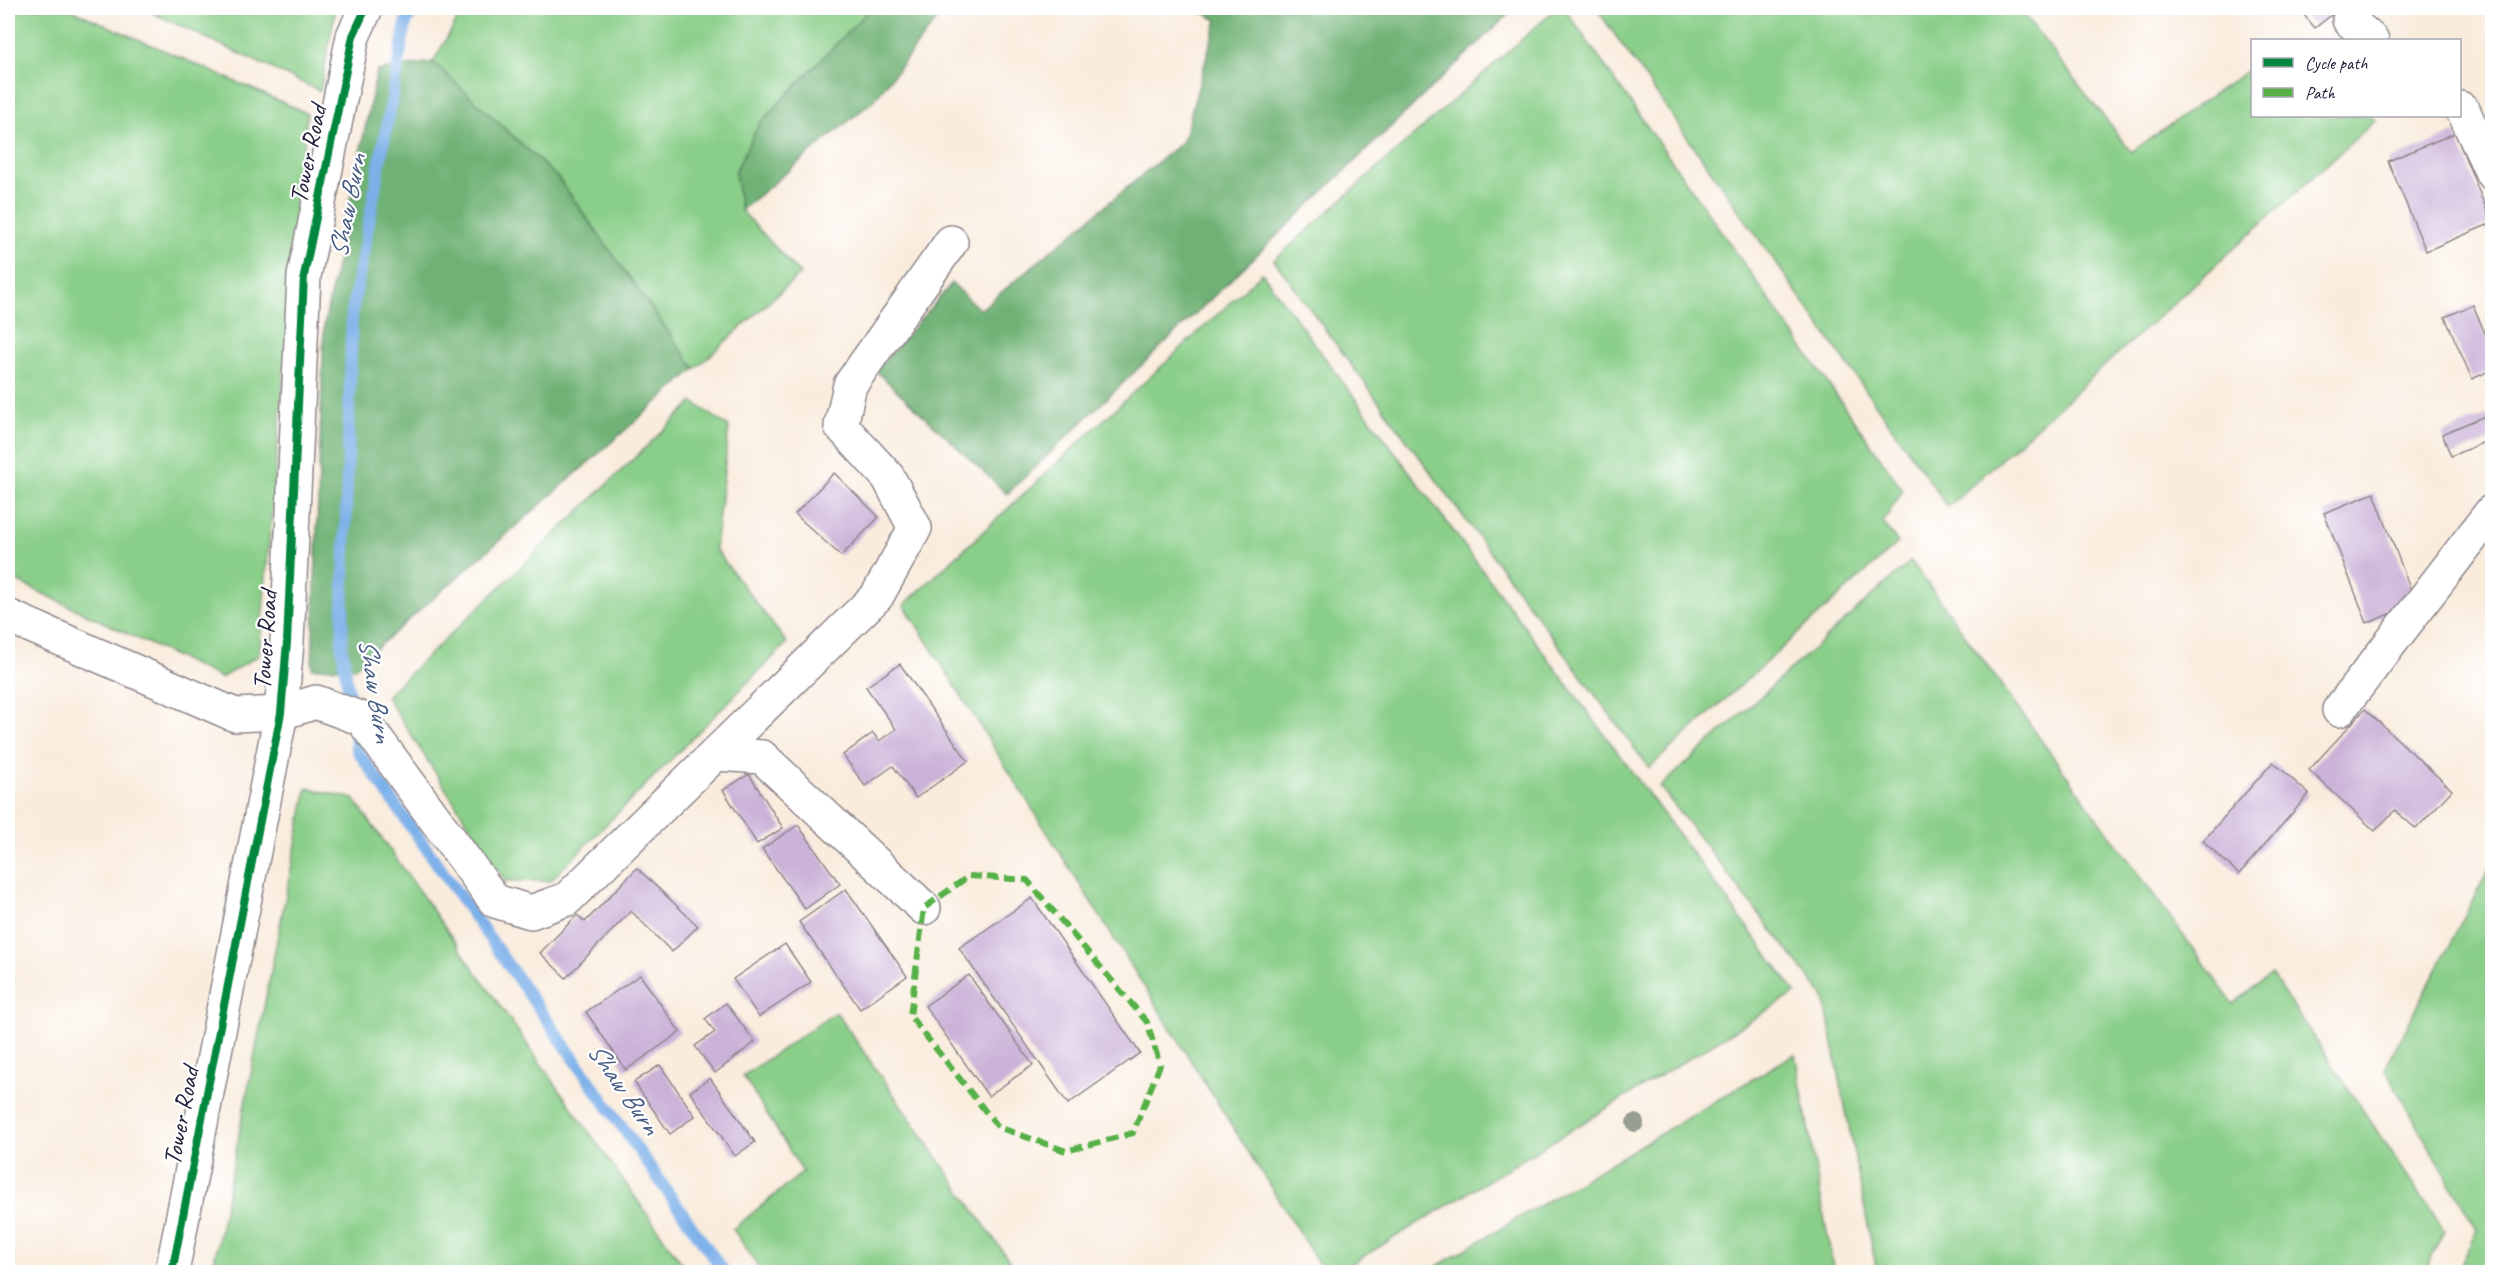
<svg xmlns="http://www.w3.org/2000/svg" width="2500" height="1280" font-family="Caveat,sans-serif">
  <style>
    .green { fill: #8acf89; stroke: #567862; stroke-width: 1.5 }
    .forest { fill: #6fb275; stroke: #486a58; stroke-width: 1.5 }
    .lines { fill: none; stroke-linecap: round; stroke-linejoin: round }
    .stream { stroke: #7bb0e9; stroke-width: 12 }
    .building { fill: #cbb2d8 }
    .minor-casing { stroke: #8e878c; stroke-width: 36 }
    .minor { stroke: #fff; stroke-width: 33 }
    .quiet { stroke: #55b146; stroke-width: 6; stroke-dasharray: 12 6; stroke-linecap: butt }
    .cycleway-casing { stroke: #fff; stroke-width: 11 }
    .cycleway { stroke: #00873e; stroke-width: 8 }
    .tree { fill: #979e93 }
    .labels { text-anchor: middle; dominant-baseline: central; stroke-width: 4.5; stroke-linejoin: round; paint-order: stroke }
    .street-label { font-size: 26px; fill: #22223b; stroke: #fff }
    .water-label { font-size: 27px; font-style: italic; fill: #465b81; stroke: #fff }
  </style>
  <rect width="100%" height="100%" fill="#fff"/>
  <filter id="ink" filterUnits="userSpaceOnUse"><feTurbulence type="fractalNoise" baseFrequency=".0167" numOctaves="2"/><feDisplacementMap in="SourceGraphic" scale="12" xChannelSelector="R" yChannelSelector="G"/><feConvolveMatrix kernelMatrix="1 2 1 2 8 2 1 2 1" color-interpolation-filters="sRGB"/></filter>
  <filter id="wash" filterUnits="userSpaceOnUse"><feTurbulence type="fractalNoise" baseFrequency=".008" numOctaves="4" result="noise"/><feDisplacementMap in="SourceGraphic" scale="24" xChannelSelector="R" yChannelSelector="G"/><feGaussianBlur stdDeviation="1.35" result="paint"/><feColorMatrix in="noise" values="0 0 0 0 0 0 0 0 0 0 0 0 0 0 0 0 0 1.4 0 .05"/><feComposite in="paint" operator="in"/></filter>
  <g filter="url(#wash)">
    <rect width="100%" height="100%" fill="#f9ecdd"/>
    <!-- green -->
    <g class="green">
      <polygon points="8,8 67,8 307,113 259,655 221,678 8,577"/>
      <polygon points="142,8 336,8 320,91"/>
      <polygon points="464,8 871,8 759,124 735,172 741,210 800,274 695,369 559,179 433,62"/>
      <polygon points="1557,8 1564,8 1903,490 1883,522 1898,543 1649,768 1274,260"/>
      <polygon points="1596,8 2019,8 2131,152 2251,68 2252,69 2252,116 2366,116 2376,120 1948,507"/>
      <polygon points="1262,273 1796,993 1338,1272 1324,1272 904,605"/>
      <polygon points="693,402 729,427 715,549 787,643 550,881 505,881 386,696"/>
      <polygon points="1911,561 2233,1004 2271,974 2444,1230 2425,1272 1877,1272 1824,997 1660,787"/>
      <polygon points="307,788 354,799 688,1272 212,1272"/>
      <polygon points="2492,863 2492,1272 2457,1272 2477,1230 2385,1069"/>
      <polygon points="836,1012 1017,1272 762,1272 733,1229 803,1172 743,1076"/>
      <polygon points="1795,1054 1834,1272 1427,1272"/>
    </g>
    <!-- forest -->
    <g class="forest">
      <polygon points="871,8 946,8 874,100 741,210 735,172 759,124"/>
      <polygon points="1194,8 1515,8 1007,494 876,371 952,283 980,310 1183,141 1217,20"/>
      <polygon points="433,62 559,179 695,369 354,668 312,668 324,325 377,71"/>
    </g>
    <g class="lines">
      <!-- stream -->
      <polyline class="stream" points="415,8 406,22 352,313 342,648 357,750 724,1272"/>
    </g>
    <g id="blocks">
      <!-- building -->
      <g class="building">
        <polygon points="2298,8 2340,8 2315,28"/>
        <polygon points="2455,133 2492,223 2426,251 2388,161"/>
        <polygon points="2473,305 2492,350 2492,370 2472,379 2445,317"/>
        <polygon points="2492,413 2492,439 2451,456 2442,434"/>
        <polygon points="834,473 879,517 841,556 795,514"/>
        <polygon points="2374,493 2416,604 2367,623 2324,513"/>
        <polygon points="900,664 968,761 916,798 893,766 865,786 843,755 873,733 879,741 896,729 866,687"/>
        <polygon points="2365,709 2452,790 2416,829 2395,810 2375,831 2309,770"/>
        <polygon points="2273,762 2309,794 2239,874 2203,841"/>
        <polygon points="749,774 783,828 757,844 723,790"/>
        <polygon points="798,825 840,884 805,909 762,849"/>
        <polygon points="637,868 698,926 672,952 631,911 566,978 540,953 577,915 585,922"/>
        <polygon points="846,889 907,976 860,1009 799,922"/>
        <polygon points="1032,898 1140,1053 1068,1104 959,948"/>
        <polygon points="785,944 811,982 759,1017 733,979"/>
        <polygon points="640,975 680,1032 626,1070 586,1012"/>
        <polygon points="969,975 1033,1065 988,1096 925,1006"/>
        <polygon points="726,1003 755,1042 715,1073 695,1046 715,1032 705,1019"/>
        <polygon points="660,1065 695,1116 670,1134 634,1082"/>
        <polygon points="710,1078 755,1142 735,1156 690,1092"/>
      </g>
    </g>
  </g>
  <g filter="url(#ink)">
    <use href="#blocks" fill-opacity="0" stroke="#8e878c" stroke-width="1.5"/>
    <g class="lines">
      <defs>
        <g id="minor">
          <polyline points="2349,20 2372,40"/>
          <polyline points="2460,108 2463,110 2492,173"/>
          <polyline points="8,616 235,715 281,713 316,702 362,719 495,901 531,912 567,899 877,596 915,528 888,477 841,426 850,385 951,242"/>
          <polyline points="2339,710 2492,511"/>
          <polyline points="716,754 762,757 924,908"/>
          <polyline points="172,1272 281,713 287,642 304,276 353,36 366,8"/>
        </g>
      </defs>
      <!-- minor casing -->
      <use href="#minor" class="minor-casing"/>
      <!-- minor -->
      <use href="#minor" class="minor"/>
      <!-- quiet -->
      <polygon class="quiet" points="969,876 1027,880 1147,1022 1160,1065 1133,1133 1066,1151 998,1127 910,1016 924,908"/>
      <defs>
        <polyline id="cycleway" points="172,1272 281,713 287,642 304,276 353,36 366,8"/>
      </defs>
      <!-- cycleway casing -->
      <use href="#cycleway" class="cycleway-casing"/>
      <!-- cycleway -->
      <use href="#cycleway" class="cycleway"/>
    </g>
    <!-- trees -->
    <circle class="tree" cx="1635" cy="1123" r="9"/>
  </g>
  <g class="labels">
    <!-- street labels -->
    <g class="street-label">
      <text transform="translate(308 154) rotate(-78)">Tower Road</text>
      <text transform="translate(265 640) rotate(-86)">Tower Road</text>
      <text transform="translate(181 1116) rotate(-79)">Tower Road</text>
    </g>
    <!-- water labels -->
    <g class="water-label">
      <text transform="translate(347 206) rotate(-79)">Shaw Burn</text>
      <text transform="translate(376 690) rotate(81)">Shaw Burn</text>
      <text transform="translate(624 1088) rotate(55)">Shaw Burn</text>
    </g>
  </g>
  <!-- margin -->
  <rect width="2500" height="1280" fill="none" stroke="#fff" stroke-width="30"/>
  <!-- legend -->
  <rect x="2251" y="39" width="210" height="78" fill="#ffffff" stroke="#a7a7b1" stroke-width="1.5"/>
  <rect x="2263" y="58" width="30" height="9" fill="#00873e" stroke="#a7a7b1" stroke-width="1.5"/>
  <text x="2305" y="69" font-size="18" fill="#22223b">Cycle path</text>
  <rect x="2263" y="88" width="30" height="9" fill="#55b146" stroke="#a7a7b1" stroke-width="1.5"/>
  <text x="2305" y="99" font-size="18" fill="#22223b">Path</text>
</svg>
